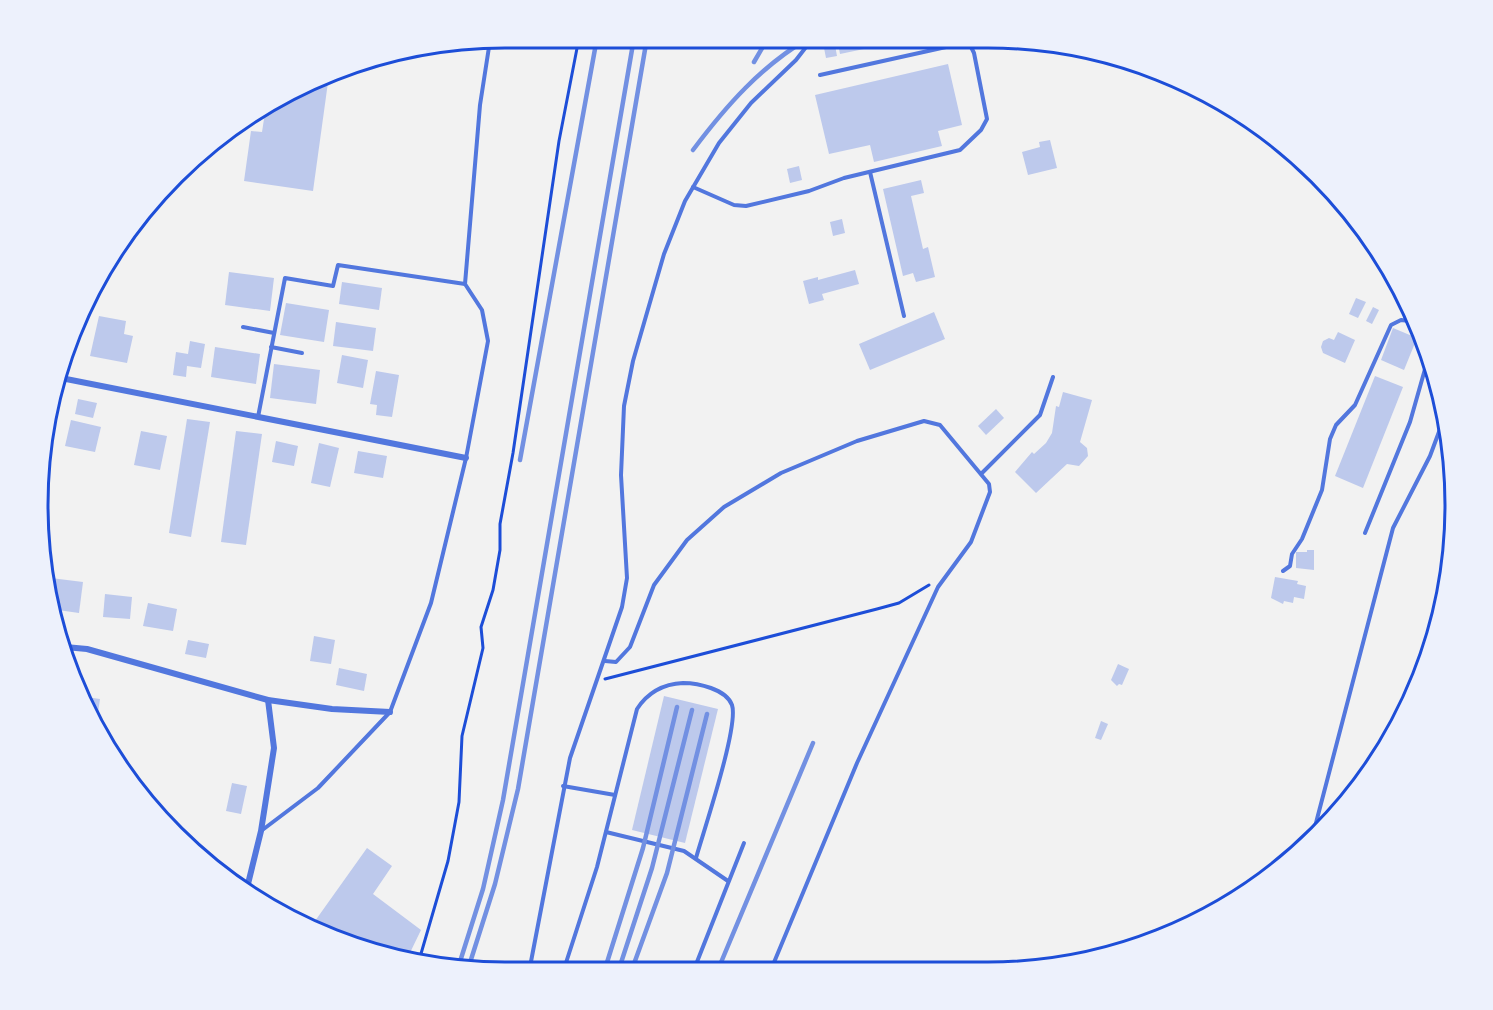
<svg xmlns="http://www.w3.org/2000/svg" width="1493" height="1010" font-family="Barlow,sans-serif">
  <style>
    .building { fill: #bdc9ec }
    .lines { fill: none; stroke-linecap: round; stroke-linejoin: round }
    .path { stroke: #1d4ed8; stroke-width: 3 }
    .service { stroke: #5277de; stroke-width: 4 }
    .minor { stroke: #5277de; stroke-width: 6 }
    .rail { stroke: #7290e2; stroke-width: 4.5 }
    .rim { fill: none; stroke: #1d4ed8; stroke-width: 3 }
  </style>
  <rect width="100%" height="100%" fill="#f2f2f2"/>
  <!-- building -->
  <g class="building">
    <polygon points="837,38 907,38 907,40 840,54"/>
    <polygon points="835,45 837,56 826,58 824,48"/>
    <polygon points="948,64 962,125 938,131 942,146 874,162 870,145 829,154 815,95"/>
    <polygon points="329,75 313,191 244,181 251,131 262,132 266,106"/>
    <polygon points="1050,140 1057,168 1028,175 1022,152 1040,147 1039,142"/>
    <polygon points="799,166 802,180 790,183 787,169"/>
    <polygon points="921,180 924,193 911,196 923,249 928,247 935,277 916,282 913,273 903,276 883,189"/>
    <polygon points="842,219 845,233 833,236 830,222"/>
    <polygon points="855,270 859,284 822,294 824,300 809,304 803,281 818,277 818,280"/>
    <polygon points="229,272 274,278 270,311 225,305"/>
    <polygon points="342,282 382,288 379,310 339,304"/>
    <polygon points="1356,298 1366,302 1358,318 1349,314"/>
    <polygon points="286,303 329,310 324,342 280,335"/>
    <polygon points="1373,307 1379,310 1372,324 1366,321"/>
    <polygon points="934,312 945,339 870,370 859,344"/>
    <polygon points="99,316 126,321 124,334 133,336 127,363 90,356"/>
    <polygon points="77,320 70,359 66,358 73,326"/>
    <polygon points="336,322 376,328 373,351 333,346"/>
    <polygon points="1393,328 1417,338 1404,370 1381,360"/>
    <polygon points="1338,332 1355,340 1345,363 1323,353 1321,347 1323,341 1329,338 1334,340"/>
    <polygon points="190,341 205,344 201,368 187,366 186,377 173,375 176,352 188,354"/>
    <polygon points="215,347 260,354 256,384 211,377"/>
    <polygon points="342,355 368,360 363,388 337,383"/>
    <polygon points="274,364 320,370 316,404 270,398"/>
    <polygon points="376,371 399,375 392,417 376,415 377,405 370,404"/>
    <polygon points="1375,376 1403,387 1363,488 1335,476"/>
    <polygon points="1063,392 1092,400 1080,442 1087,448 1088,456 1079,466 1067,464 1036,493 1015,472 1032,452 1034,454 1046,443 1052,433 1056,406 1059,407"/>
    <polygon points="78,399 97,403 93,418 75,414"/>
    <polygon points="996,409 1004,418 986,435 978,426"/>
    <polygon points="187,419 210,422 191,537 169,533"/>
    <polygon points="71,420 101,427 95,452 65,446"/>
    <polygon points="141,431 167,436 160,470 134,465"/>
    <polygon points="236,431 262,434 246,545 221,542"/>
    <polygon points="276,441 298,446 294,466 272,462"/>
    <polygon points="319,443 339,448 330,487 311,483"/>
    <polygon points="358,451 387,456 383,478 354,473"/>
    <polygon points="1307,550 1314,550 1314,570 1296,568 1296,552 1307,552"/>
    <polygon points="1275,577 1298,581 1297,584 1306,586 1304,599 1294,597 1293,603 1284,601 1283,604 1271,598"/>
    <polygon points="51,578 83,582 79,613 51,609 48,601"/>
    <polygon points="105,594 132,597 130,619 103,617"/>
    <polygon points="148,603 177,609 173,631 143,626"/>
    <polygon points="314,636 335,640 331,664 310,661"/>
    <polygon points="188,640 209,644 206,658 185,654"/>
    <polygon points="1118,664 1129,669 1122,685 1119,684 1117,686 1111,680"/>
    <polygon points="339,668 367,674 364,691 336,685"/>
    <polygon points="664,696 718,709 685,843 632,830"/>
    <polygon points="86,697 100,699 96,727 85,700"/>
    <polygon points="1101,721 1108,724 1101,740 1095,738"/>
    <polygon points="232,783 247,786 241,814 226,811"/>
    <polygon points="367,848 392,866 373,894 421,930 406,961 310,928"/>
  </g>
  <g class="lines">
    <!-- path -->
    <g class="path">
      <polyline points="605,679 877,609 899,603 929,585"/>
      <polyline points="418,964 448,861 459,802 462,736 483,648 481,627 493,590 500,550 500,524 513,453 559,141 579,38"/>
    </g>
    <!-- service -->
    <g class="service">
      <polyline points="469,43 489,47"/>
      <polyline points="870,172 904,316"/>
      <polyline points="693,187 734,205 746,206 809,191 844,178 960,150 981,130 987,119 974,53 970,45 964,43 820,75"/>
      <polyline points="243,327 274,333"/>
      <polyline points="271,347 302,353"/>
      <polyline points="258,417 285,278 333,286 338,265 465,284"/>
      <polyline points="982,473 1040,415 1053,377"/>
      <polyline points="1365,533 1410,422 1429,355"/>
      <polyline points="1283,571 1290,566 1292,554 1302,539 1322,490 1330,439 1336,425 1355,405 1391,325 1401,320 1418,322"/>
      <polyline points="605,661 616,662 630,647 654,585 687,540 724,507 781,473 857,441 924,421 940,425 989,484 990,492 971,542 938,587 857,763 770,972"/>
      <polyline points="563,786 615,795"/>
      <polyline points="261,831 318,788 390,712 431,603 466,458 488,341 482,310 465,284 480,105 489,47 494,39"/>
      <polyline points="606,832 684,851 728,881"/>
      <polyline points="1311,842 1393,528 1430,456 1446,413"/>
      <polyline points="529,972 570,758 622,607 627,578 621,475 624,406 633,361 664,254 685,201 719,143 751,103 796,60 813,38"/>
      <path d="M563,972L597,867L637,709C648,692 663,684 683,683C698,683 726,689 732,705C739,726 704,830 696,858"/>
      <polyline points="693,972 744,843"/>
    </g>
    <!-- minor -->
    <g class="minor">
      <polyline points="61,378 466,458"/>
      <polyline points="65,647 87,649 268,700 332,709 390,712"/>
      <polyline points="247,888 261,831 274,748 268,700"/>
    </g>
    <!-- rail -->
    <g class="rail">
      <polyline points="754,62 768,38"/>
      <path d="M693,150C726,106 761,66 809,38"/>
      <polyline points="520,460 597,38"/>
      <polyline points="458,968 483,889 503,800 634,38"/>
      <polyline points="468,969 495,884 518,789 647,38"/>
      <polyline points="604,972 643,848 677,707"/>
      <polyline points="618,972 652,868 692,710"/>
      <polyline points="631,972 667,873 707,714"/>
      <polyline points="717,972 813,743"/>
    </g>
  </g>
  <!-- crop -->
  <path d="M0 0H1493V1010H0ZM505 48H988A457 457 0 0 1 1445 505V505A457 457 0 0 1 988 962H505A457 457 0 0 1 48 505V505A457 457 0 0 1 505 48Z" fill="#edf1fc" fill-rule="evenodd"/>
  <path class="rim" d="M505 48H988A457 457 0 0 1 1445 505V505A457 457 0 0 1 988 962H505A457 457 0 0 1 48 505V505A457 457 0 0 1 505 48Z"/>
</svg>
